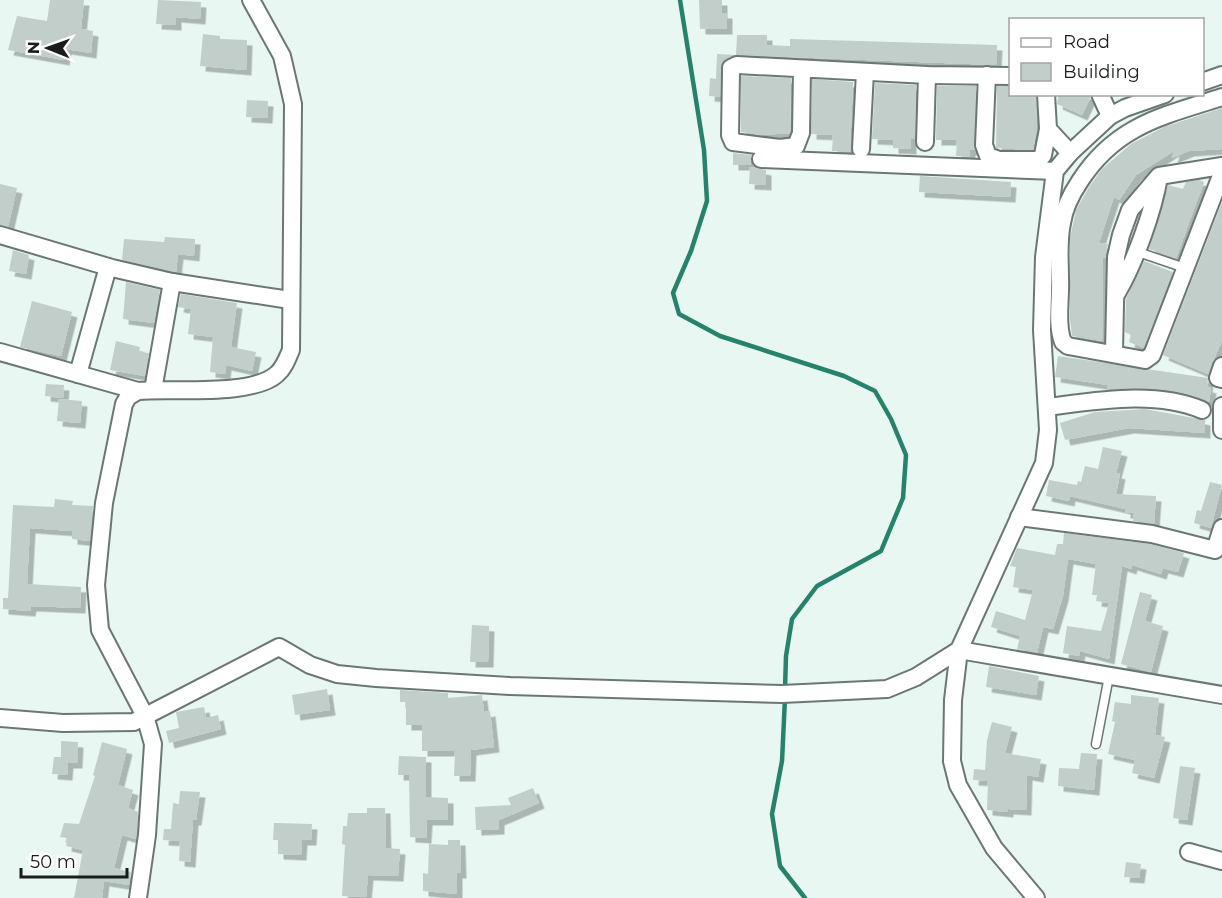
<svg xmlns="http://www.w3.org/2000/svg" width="1222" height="898" font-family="Montserrat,sans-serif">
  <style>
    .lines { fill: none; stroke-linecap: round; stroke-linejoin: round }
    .stream { stroke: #27826c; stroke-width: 4.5 }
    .building { fill: #c1cec9; filter: url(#shadow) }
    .lane-casing { stroke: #6b7773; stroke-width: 11 }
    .street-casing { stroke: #6b7773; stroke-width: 20 }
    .lane { stroke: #fff; stroke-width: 8 }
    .street { stroke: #fff; stroke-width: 16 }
  </style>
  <defs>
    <filter id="shadow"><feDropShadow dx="5.5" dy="5.5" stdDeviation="0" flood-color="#0004"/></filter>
  </defs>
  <rect width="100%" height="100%" fill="#e9f7f2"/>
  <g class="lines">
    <!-- stream -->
    <g class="stream">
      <polyline points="680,0 704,150 707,201 691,251 673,293 679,314 720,336 844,376 875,391 891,419 906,455 903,498 881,551 817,586 792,619 786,656 785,689"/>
      <polyline points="785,698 782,761 772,814 780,866 805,898"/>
    </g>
  </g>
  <!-- building -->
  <g class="building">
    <polygon points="50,0 84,0 81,29 93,31 91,53 66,49 64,60 8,50 17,16 47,21"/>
    <polygon points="158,0 201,2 200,19 176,17 176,25 156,24"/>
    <polygon points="699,0 722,0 722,13 727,13 727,29 700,29"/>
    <polygon points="203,34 220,36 220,39 247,40 246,70 200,66"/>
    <polygon points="737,35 767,35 767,45 790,46 790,39 997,45 996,65 737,55 722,63 720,97 709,96 710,78 716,79 717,54 736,55"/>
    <polygon points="741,76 791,78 790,133 761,135 741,132"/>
    <polygon points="812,79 853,82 850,152 832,151 833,135 811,134"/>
    <polygon points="875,83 916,85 915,139 911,139 911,149 893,148 893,140 872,139"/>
    <polygon points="937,86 976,86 975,150 970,150 970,157 956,156 957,140 936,140"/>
    <polygon points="997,86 1011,86 1011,94 1036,94 1037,128 1033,150 996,148"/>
    <polygon points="1059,94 1090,94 1090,98 1082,115 1057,104"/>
    <polygon points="247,100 268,101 267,118 246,117"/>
    <polygon points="1222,108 1222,149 1189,151 1172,158 1174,151 1136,175 1119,200 1114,197 1099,243 1108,244 1105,258 1103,257 1102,341 1072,336 1070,319 1070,238 1076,210 1089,187 1102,169 1131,144 1164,127"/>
    <polygon points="733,153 751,155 751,165 733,165"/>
    <polygon points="750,167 766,170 766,185 749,184"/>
    <polygon points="920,176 1011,182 1010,197 919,192"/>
    <polygon points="1199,180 1204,182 1176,258 1149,249 1168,185 1183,189 1186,182"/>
    <polygon points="0,184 17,188 8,227 0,225"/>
    <polygon points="1222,202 1222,340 1208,374 1163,355"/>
    <polygon points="165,237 195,239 194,256 178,254 176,272 122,260 124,239 164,242"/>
    <polygon points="13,250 29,255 26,274 9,271"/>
    <polygon points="1144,261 1173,272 1144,348 1129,342 1131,335 1125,332 1126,299"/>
    <polygon points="126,282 160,290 154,323 123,319"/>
    <polygon points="181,294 237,303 231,347 256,352 252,371 226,365 225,374 210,372 213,337 188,334 191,309 178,307"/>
    <polygon points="32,301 72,312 61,356 20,347"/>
    <polygon points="116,341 140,347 139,352 149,353 145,376 110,370"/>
    <polygon points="1058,356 1208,378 1207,387 1211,388 1209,402 1167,390 1111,389 1107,389 1108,385 1055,377"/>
    <polygon points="46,384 64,385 63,398 45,396"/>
    <polygon points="59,399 82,401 80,423 57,421"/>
    <polygon points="1145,409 1205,420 1205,433 1129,428 1065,440 1060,423 1095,412"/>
    <polygon points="1103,447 1122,451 1116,473 1120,474 1116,494 1156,496 1154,524 1133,521 1134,513 1125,513 1125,509 1070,496 1069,501 1046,496 1049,480 1077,485 1078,481 1081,482 1085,466 1098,469"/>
    <polygon points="1210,482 1222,485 1211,528 1194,523 1197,510 1201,511"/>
    <polygon points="55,499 73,501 72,505 93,506 90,541 72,539 72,531 30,528 27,584 81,587 80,608 31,606 30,611 3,609 3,598 8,598 13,505 54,507"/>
    <polygon points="1064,533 1150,544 1184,553 1178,572 1163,568 1161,574 1132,565 1131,569 1122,566 1109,659 1080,651 1079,656 1063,653 1067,626 1101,631 1109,603 1096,601 1097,595 1092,595 1096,564 1068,559 1063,596 1053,629 1043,627 1037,653 1017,649 1020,636 991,627 996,611 1025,620 1033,590 1013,587 1016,567 1010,566 1017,548 1055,555 1057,544 1063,544"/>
    <polygon points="1140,592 1152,595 1145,621 1163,626 1151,672 1121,664"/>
    <polygon points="472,625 489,626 488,662 470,662"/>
    <polygon points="989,666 1039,676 1036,695 986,687"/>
    <polygon points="327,689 330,710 295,715 292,695"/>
    <polygon points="400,690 448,693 448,698 482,695 484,712 490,711 494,747 471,750 470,776 454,776 455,751 422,751 422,725 406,725 406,702 400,702"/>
    <polygon points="1131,695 1159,698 1155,735 1165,737 1154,778 1132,773 1135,760 1108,754 1115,722 1112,721 1115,702 1131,704"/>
    <polygon points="204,707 206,718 218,715 221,729 169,743 166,731 179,728 176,712"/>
    <polygon points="992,722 1012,727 1005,753 1041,759 1038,777 1027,775 1026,810 1008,809 1008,812 987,810 988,781 973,780 974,769 985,770 987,740"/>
    <polygon points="61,741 78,742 77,763 68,763 67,775 52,774 54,757 61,757"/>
    <polygon points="102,742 127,749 118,785 133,790 128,808 138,812 137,834 136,839 122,835 114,868 131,872 129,885 104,881 102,898 74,898 83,850 66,846 67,838 60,837 64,823 79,824 95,776 93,775"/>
    <polygon points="1081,753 1097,754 1094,790 1058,786 1059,768 1079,769"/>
    <polygon points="399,756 426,757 426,797 448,798 448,820 427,820 426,838 410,837 409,775 398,775"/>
    <polygon points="1180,766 1195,768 1187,820 1173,818"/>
    <polygon points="533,788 539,803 499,820 499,829 476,830 475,807 511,805 508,798"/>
    <polygon points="180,791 200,792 196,820 193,820 190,862 179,861 180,841 163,840 164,829 171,829 173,803 179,804"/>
    <polygon points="367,808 385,808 386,848 400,849 398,876 368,875 366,897 342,896 345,845 342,844 343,826 347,826 348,813 367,813"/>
    <polygon points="274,823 312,824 311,840 302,840 301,855 278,854 278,840 273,840"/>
    <polygon points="448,840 460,840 461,873 457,873 457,894 423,891 423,873 428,874 429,844 448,845"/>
    <polygon points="1126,862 1141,864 1139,878 1124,877"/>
  </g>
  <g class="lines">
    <defs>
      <g id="lane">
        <polyline points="1135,251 1185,268"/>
        <polyline points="1096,744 1109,676"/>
      </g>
      <g id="street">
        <polyline points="802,69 801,133 796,146 780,148 733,142 730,135 731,72 731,68 737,65 927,75 1010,76"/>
        <polyline points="987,75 984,145 988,156 999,160 1039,160 1043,155 1048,129"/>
        <polyline points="1202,82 1222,75"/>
        <polyline points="1046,94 1048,129 1070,153"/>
        <polyline points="1100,94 1110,116"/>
        <path d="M1222,97C1163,116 1116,125 1080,181C1072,193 1064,209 1062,223C1058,241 1060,260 1060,278C1061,297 1056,325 1063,342L1068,346L1145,360L1152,355L1222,173"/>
        <polyline points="925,142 927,75"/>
        <polyline points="861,149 865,72"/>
        <polyline points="761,159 1055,171"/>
        <polyline points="0,235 112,268 172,282 290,300"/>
        <path d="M1117,293C1135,262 1153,212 1159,177"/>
        <polyline points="0,352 138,391"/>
        <polyline points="1114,352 1116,257 1121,235 1130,210 1159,176 1222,166"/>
        <polyline points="1222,366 1218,378 1222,379"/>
        <polyline points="78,374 108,267"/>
        <polyline points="153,390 172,282"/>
        <polyline points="1222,406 1222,430"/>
        <path d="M1047,407C1096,401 1155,390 1202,410"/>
        <polyline points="1019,517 1152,534 1215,550 1222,528"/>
        <polyline points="0,718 63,723 134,722 279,647 310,665 337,674 376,678 510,686 782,694 887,689 916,677 959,650 1222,695"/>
        <polyline points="1189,852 1222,861"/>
        <path d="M138,898L147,835L153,744L145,716L100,630L96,585L104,503L124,404L128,397L138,391C171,388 252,397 277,374C284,368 287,359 291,350L293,104L282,56L251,0"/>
        <polyline points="1036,898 994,848 958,785 952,761 953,700 959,650 1044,463 1048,430 1042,330 1044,257 1055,171 1070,153 1110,116 1125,108 1165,94"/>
      </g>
    </defs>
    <!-- lane casing -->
    <use href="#lane" class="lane-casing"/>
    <!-- street casing -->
    <use href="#street" class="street-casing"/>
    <!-- lane -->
    <use href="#lane" class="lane"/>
    <!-- street -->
    <use href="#street" class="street"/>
  </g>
  <!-- legend -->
  <rect x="1009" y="18" width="195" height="78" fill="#ffffff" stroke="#a3a5a4" stroke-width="1.5"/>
  <rect x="1021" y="38" width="30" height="9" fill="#ffffff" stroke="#a3a5a4" stroke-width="1.5"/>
  <text x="1063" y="48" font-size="18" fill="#181d1b">Road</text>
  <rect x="1021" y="63" width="30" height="18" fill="#c1cec9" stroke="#a3a5a4" stroke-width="1.5"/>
  <text x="1063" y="78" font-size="18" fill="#181d1b">Building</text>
  <!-- north arrow -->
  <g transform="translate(48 48) rotate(271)" stroke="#ffffff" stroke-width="4.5" paint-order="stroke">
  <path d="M0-4.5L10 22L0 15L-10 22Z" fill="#181d1b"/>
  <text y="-9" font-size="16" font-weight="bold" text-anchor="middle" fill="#181d1b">N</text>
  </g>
  <!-- scale -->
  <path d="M21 868v9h106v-9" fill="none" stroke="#181d1b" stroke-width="3"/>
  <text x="30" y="868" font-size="18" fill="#181d1b" stroke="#ffffff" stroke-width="4.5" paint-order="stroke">50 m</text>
</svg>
